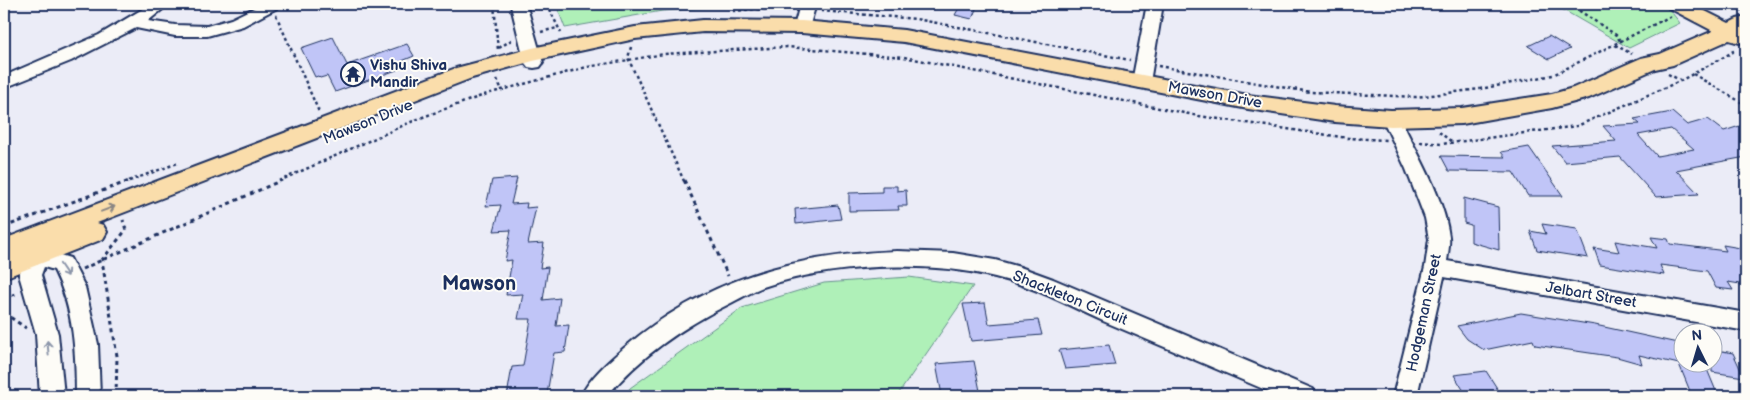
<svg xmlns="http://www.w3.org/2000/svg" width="1750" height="400" font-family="'Balsamiq Sans',sans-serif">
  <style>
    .green { fill: #aff0b8; stroke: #65908b }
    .building { fill: #c0c5f7; stroke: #1b2f5e; fill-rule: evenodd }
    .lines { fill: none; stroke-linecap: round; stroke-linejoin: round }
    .minor-casing { stroke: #1b2f5e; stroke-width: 4 }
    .major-casing { stroke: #1b2f5e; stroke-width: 4 }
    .path-far1 { stroke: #1b2f5e; stroke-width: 2.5; stroke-dasharray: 3 3; stroke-linecap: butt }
    .path { stroke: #1b2f5e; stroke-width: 3; stroke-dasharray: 4 4; stroke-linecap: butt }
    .minor { fill: #fdfcf7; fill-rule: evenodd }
    .major { fill: #faddab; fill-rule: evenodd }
    .oneway { stroke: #8a8684 }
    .oneway2 { stroke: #8c96aa }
    .labels { text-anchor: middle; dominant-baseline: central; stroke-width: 4; stroke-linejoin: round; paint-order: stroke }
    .poi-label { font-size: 15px; font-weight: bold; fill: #1b2f5e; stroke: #fdfcf7; text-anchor: start }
    .street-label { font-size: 15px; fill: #1b2f5e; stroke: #fdfcf7 }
    .district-label { font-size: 20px; font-weight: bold; fill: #1b2f5e; stroke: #fdfcf7 }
  </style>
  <rect width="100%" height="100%" fill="#ebecf7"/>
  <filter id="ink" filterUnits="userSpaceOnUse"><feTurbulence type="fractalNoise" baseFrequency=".02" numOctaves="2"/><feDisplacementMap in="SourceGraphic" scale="10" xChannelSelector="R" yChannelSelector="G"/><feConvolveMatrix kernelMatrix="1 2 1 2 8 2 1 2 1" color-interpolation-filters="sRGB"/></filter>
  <g filter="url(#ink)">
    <!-- green -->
    <g class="green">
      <polygon points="556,4 816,4 815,7 748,5 662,11 565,28"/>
      <polygon points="1553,4 1665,4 1680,23 1629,48"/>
      <polygon points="909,277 973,286 897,396 624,396 630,388 742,308 824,283"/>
    </g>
    <!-- building -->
    <g class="building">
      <polygon points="961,4 978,4 972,19 955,15"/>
      <polygon points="1549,36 1570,49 1549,59 1528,46"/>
      <polygon points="333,37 347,65 407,44 414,56 402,61 405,67 335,92 327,76 320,78 318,76 315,77 301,48"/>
      <path d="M1672,112L1687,125L1708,119L1724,131L1746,124V157L1676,170L1699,194L1656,197L1620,157L1565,162L1552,146L1616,141L1603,126L1640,124L1634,119ZM1671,129L1694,149L1657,156L1638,135Z"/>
      <polygon points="1529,147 1563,196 1528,196 1513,172 1449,171 1441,156 1505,157 1501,152"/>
      <polygon points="517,178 511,204 527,203 526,208 536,207 528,244 544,243 540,268 548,267 543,300 560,298 556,326 569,325 565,352 554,353 547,394 507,396 512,367 523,366 531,319 518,319 523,294 506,295 512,260 505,261 511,230 494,231 501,205 486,206 492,180"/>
      <polygon points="882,186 897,186 897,191 906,190 907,206 898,206 899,210 849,211 849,193 882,192"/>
      <polygon points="1464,198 1498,207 1499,250 1471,242 1471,225 1464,223"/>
      <polygon points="838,205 841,219 796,224 795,209"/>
      <polygon points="1542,224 1577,229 1588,258 1537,250 1530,231 1546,234"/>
      <polygon points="1651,237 1668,239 1670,244 1726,251 1723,245 1746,249 1746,285 1728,282 1733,290 1716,288 1707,271 1660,265 1664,275 1600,265 1594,248 1619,252 1615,241 1657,248"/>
      <polygon points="985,303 989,324 1038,320 1042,335 971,341 963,304"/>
      <polygon points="1521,313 1595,325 1682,344 1682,362 1704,362 1718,396 1692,396 1679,364 1639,355 1642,364 1617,357 1535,345 1533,340 1484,350 1467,339 1457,326"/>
      <polygon points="1109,345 1115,365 1065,369 1059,350"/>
      <polygon points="1712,349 1733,353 1744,377 1712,372"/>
      <polygon points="974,361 980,391 942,395 936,364"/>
      <polygon points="1486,371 1502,396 1467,396 1454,375"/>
    </g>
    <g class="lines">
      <defs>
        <g id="minor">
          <polygon points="151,4 169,4 148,21 175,25 207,26 231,19 262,4 281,4 279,7 243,26 207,36 175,36 136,28 71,61 4,88 4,76 99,35"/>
          <polygon points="512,4 529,4 527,7 543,63 540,67 534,68 528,67 525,63 511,6"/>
          <polygon points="800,4 816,4 808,31 796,31 794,27"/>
          <polygon points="1147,4 1163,4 1150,82 1147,86 1141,88 1135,86 1132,82"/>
          <path d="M1391,112L1398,114L1400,118C1417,153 1445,199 1449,237C1450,245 1448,253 1447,261L1746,313V331L1444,277L1417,396H1393L1425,267L1429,239L1425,218L1406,169L1382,118L1384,114Z"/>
          <path d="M44,236L51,238L54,244L50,252L70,258L85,287L98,344L100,396H76C76,353 74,309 54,270L44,267L41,275L58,334L64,396H40L36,334L19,275L24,261L4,259V243L31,247L37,238Z"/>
          <path d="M897,251L953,253L995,260L1020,267L1053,279L1313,389L1317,396H1280C1221,371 1162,346 1103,321C1067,305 1033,286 995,277C924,260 832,264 763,287C753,291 743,297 733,302C686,325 641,355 607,396H581C590,377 608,362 624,348C705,279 792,255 897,251Z"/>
        </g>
        <polygon id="major" points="1666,4 1691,4 1729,23 1737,19 1746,17 1745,31 1746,42 1740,43 1729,40 1673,65 1655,69 1589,98 1552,108 1462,124 1391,126 1335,122 1248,109 904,42 802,33 703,32 635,39 533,61 472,78 97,223 103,225 107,232 103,239 4,278 4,239 456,68 532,48 635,27 703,20 802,21 904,30 1248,95 1335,106 1391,110 1462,108 1552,94 1573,88 1641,58 1660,54 1713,31 1669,8"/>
      </defs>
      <!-- minor casing -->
      <use href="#minor" class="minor-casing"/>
      <!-- major casing -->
      <use href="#major" class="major-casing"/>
      <!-- path-far1 -->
      <g class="path-far1">
        <polyline points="494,4 498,50"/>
        <polyline points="547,4 561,33"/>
        <polyline points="1569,4 1616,35 1621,42"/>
        <polyline points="1729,4 1742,10"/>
        <polyline points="1718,9 1729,4"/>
        <polyline points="733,11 754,9 792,10"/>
        <polyline points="821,11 916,19 1130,60"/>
        <polyline points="276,15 319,112"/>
        <polyline points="541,32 557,28"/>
        <polyline points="1615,45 1632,54"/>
        <polyline points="631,47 628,58 684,181"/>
        <polyline points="499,48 513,39"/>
        <polyline points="1158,66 1310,92 1416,97 1480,89 1553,75 1671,16"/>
        <polyline points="1668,74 1680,80"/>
        <polyline points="1693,74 1746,105"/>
        <polyline points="497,79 502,90"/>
        <polyline points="1439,132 1452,142"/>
        <polyline points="1420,142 1442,144 1577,126 1680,81 1733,52 1732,48"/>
        <polyline points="129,181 178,163"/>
        <polyline points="279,181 420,118 487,94 587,67 664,54 787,47 904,57 1199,116 1348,138 1386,140"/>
      </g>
      <!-- path -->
      <g class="path">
        <polyline points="684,180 728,276"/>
        <polyline points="4,227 132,180"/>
        <polyline points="82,269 282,180"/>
        <polyline points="4,298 18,293"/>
        <polyline points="4,313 26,328"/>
        <polyline points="116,396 117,356 102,260 126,230 123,220"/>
      </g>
      <!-- minor -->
      <use href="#minor" class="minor"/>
      <!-- major -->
      <use href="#major" class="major"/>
    </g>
    <!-- one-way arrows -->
    <defs><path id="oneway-shaft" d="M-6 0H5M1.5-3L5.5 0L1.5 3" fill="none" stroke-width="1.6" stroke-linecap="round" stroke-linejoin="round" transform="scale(1.25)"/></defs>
    <use class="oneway" href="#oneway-shaft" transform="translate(108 209) rotate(-21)"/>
    <g class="oneway2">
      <use href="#oneway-shaft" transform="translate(64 270) rotate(56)"/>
      <use href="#oneway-shaft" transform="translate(48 348) rotate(-95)"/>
    </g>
  </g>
  <!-- icons -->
  <defs>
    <symbol id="temple-ring" viewBox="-11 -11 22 22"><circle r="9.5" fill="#fdfcf7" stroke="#1b2f5e" stroke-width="1.5"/><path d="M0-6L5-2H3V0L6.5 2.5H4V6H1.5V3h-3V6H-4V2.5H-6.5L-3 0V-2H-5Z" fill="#1b2f5e"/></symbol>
  </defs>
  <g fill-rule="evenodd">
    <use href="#temple-ring" x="339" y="60" width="28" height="28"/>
  </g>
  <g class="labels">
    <!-- poi labels -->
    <g class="poi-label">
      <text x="370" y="65">Vishu Shiva<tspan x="370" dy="17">Mandir</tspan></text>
    </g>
    <!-- street labels -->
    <g class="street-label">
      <text transform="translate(1215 95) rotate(10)">Mawson Drive</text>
      <text transform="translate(368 122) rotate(-22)">Mawson Drive</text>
      <text transform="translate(1591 295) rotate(10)">Jelbart Street</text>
      <text transform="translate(1070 298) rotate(22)">Shackleton Circuit</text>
      <text transform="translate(1424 313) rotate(-78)">Hodgeman Street</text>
    </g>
    <!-- district labels -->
    <g class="district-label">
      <text x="479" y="284">Mawson</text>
    </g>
  </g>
  <!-- margin -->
  <rect width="1750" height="400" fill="none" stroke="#fdfcf7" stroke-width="20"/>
  <rect x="10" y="10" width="1730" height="380" fill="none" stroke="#1b2f5e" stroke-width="2" filter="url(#ink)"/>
  <!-- north arrow -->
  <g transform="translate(1698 348) rotate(355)"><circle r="24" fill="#fdfcf7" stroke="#a3aaba"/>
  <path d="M0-4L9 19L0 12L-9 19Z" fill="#1b2f5e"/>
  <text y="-8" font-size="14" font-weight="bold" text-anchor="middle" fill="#1b2f5e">N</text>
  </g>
</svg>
